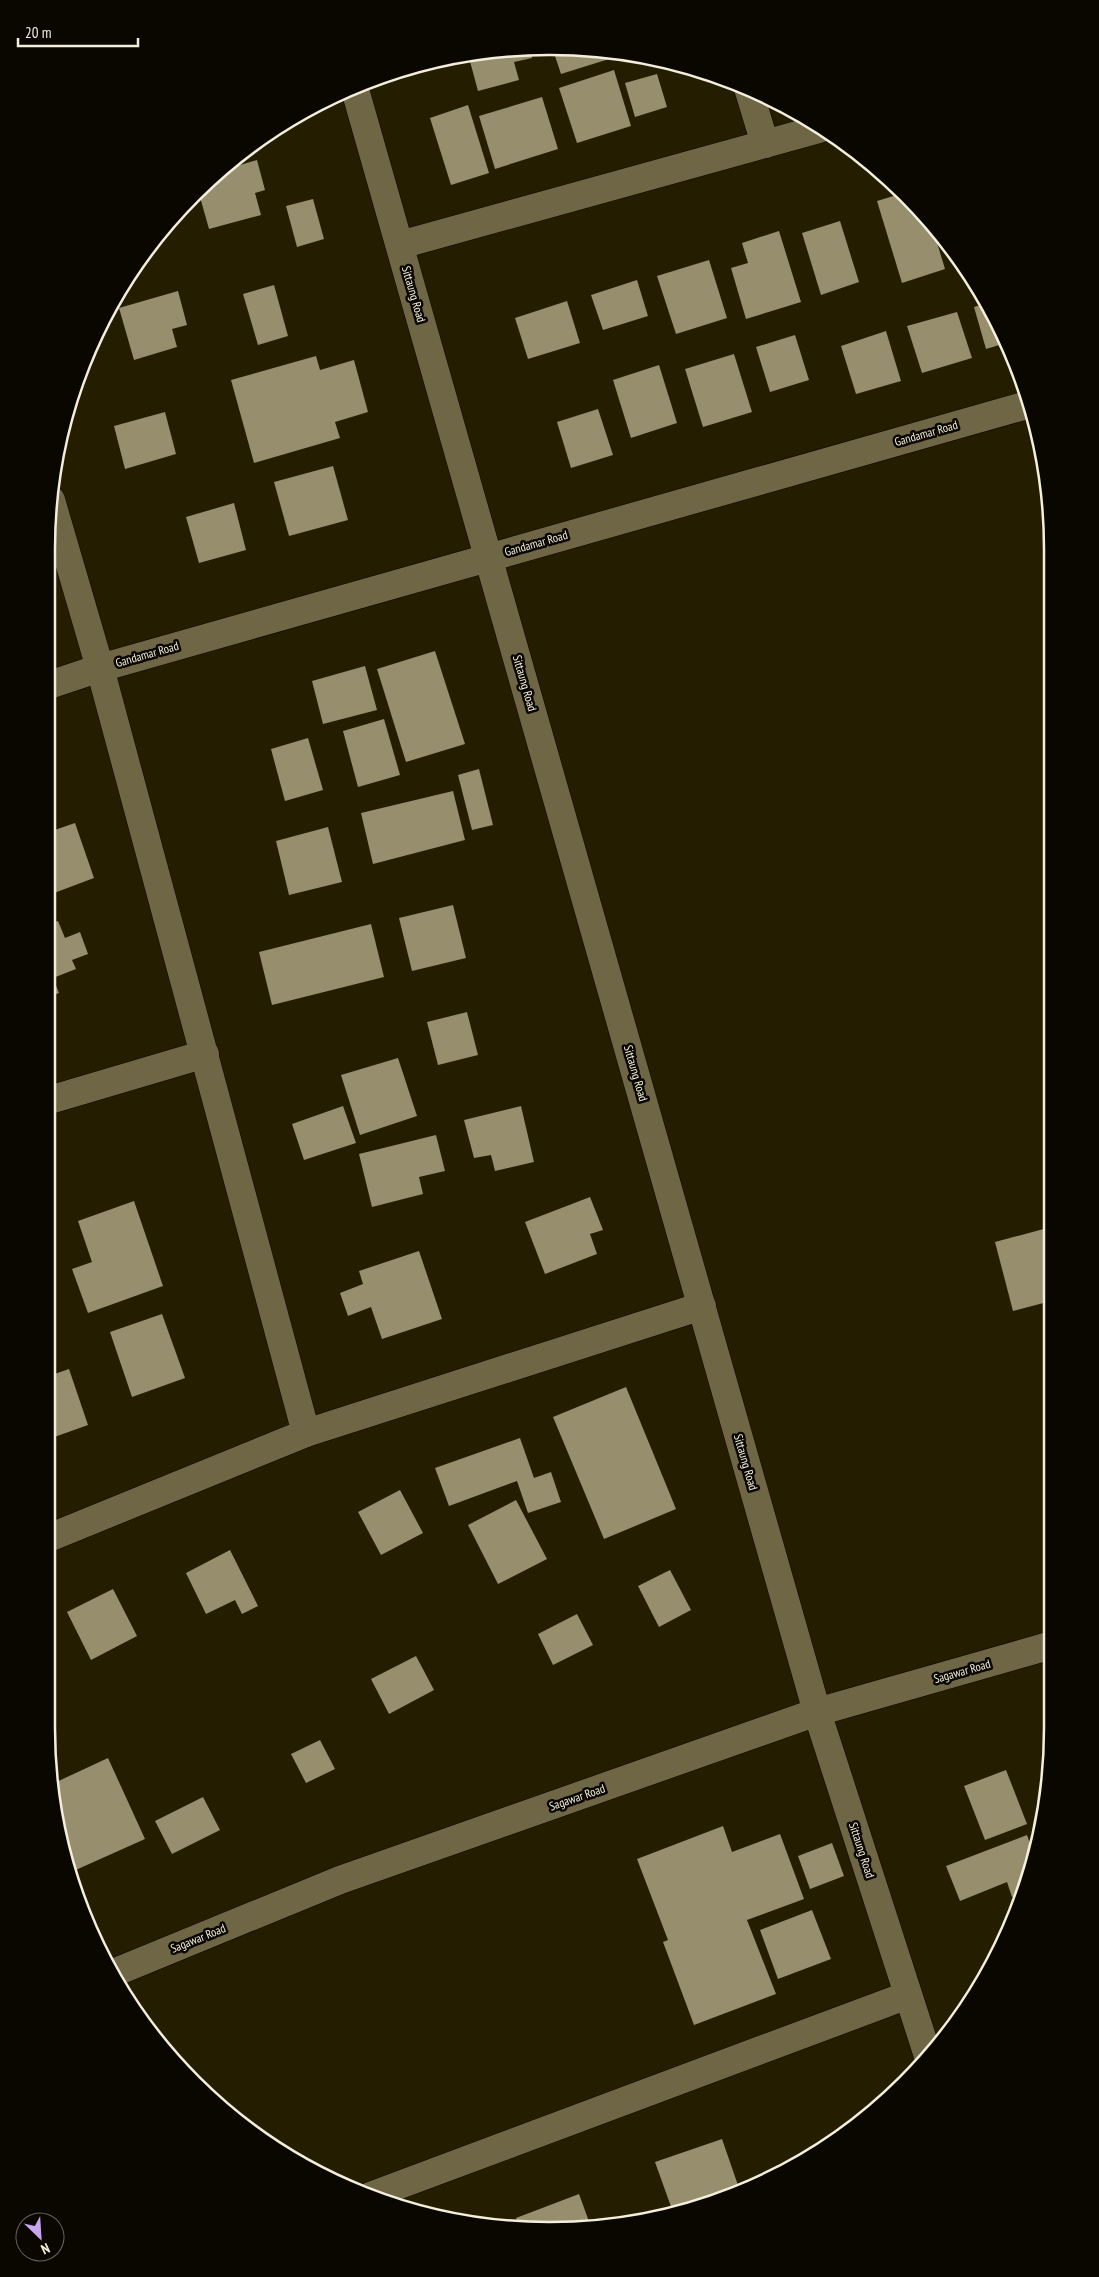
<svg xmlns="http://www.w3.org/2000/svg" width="1099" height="2277" font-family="'PT Sans Narrow',sans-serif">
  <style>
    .building { fill: #978e6d }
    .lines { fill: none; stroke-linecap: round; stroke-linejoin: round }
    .minor-casing { stroke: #0e0700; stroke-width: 29 }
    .minor { stroke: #6f6646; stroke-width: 28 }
    .labels { text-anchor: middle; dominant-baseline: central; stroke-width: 5; stroke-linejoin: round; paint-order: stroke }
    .street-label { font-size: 12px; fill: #f4efdd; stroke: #0a0701 }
    .rim { fill: none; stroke: #f4efdd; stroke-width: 2.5 }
  </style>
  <rect width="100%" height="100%" fill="#241d00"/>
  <!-- building -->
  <g class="building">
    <polygon points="552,47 625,54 561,74"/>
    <polygon points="530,48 532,58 514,62 519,80 478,91 468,54"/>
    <polygon points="614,70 631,126 577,143 559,88"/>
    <polygon points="657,74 667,107 635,117 625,83"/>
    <polygon points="542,97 558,149 495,169 479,116"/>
    <polygon points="468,105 489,173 451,185 430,118"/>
    <polygon points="257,160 265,190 255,193 261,215 209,229 198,190 223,170"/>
    <polygon points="900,194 932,226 945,269 902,283 877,201"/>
    <polygon points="313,199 324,239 297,247 286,206"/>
    <polygon points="840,221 859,282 821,295 802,233"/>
    <polygon points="779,231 801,302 746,319 731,268 748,263 742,243"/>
    <polygon points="709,260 727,318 676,334 657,276"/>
    <polygon points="637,280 648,316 603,330 591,295"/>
    <polygon points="274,285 288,336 258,345 243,294"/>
    <polygon points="178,291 187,325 172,329 177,347 134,360 119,308"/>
    <polygon points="567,301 580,343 528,359 515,318"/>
    <polygon points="984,304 1006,343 986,349 974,307"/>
    <polygon points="957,312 972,358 922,373 907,326"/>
    <polygon points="886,331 901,381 856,394 841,346"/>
    <polygon points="795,335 809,380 770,392 756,347"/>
    <polygon points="734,354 752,412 703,427 685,369"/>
    <polygon points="316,356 320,370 354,360 368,412 335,422 340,438 254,463 231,380"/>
    <polygon points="659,365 677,423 631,438 613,380"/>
    <polygon points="598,409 613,455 571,468 557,422"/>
    <polygon points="165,412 176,454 125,469 114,426"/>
    <polygon points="333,466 348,520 289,536 274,482"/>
    <polygon points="234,503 246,550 199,563 186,517"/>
    <polygon points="435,651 465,744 406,762 377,669"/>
    <polygon points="365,666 377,710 323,724 312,681"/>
    <polygon points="384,719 400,775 358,787 343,731"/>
    <polygon points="308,738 323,790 285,801 271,749"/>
    <polygon points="479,769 493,825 472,830 458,775"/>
    <polygon points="453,791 465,840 373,864 361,813"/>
    <polygon points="75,823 94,878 46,896 46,833"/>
    <polygon points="328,827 342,882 289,895 276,841"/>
    <polygon points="453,905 466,958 412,971 399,918"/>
    <polygon points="58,921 65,938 80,932 88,954 72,960 76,969 53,978 59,993 46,998 46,925"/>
    <polygon points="371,924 384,977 272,1005 259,952"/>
    <polygon points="467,1012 478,1055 438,1065 427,1022"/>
    <polygon points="398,1058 417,1116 360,1135 341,1075"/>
    <polygon points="343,1106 356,1143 304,1160 292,1124"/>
    <polygon points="521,1106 534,1162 495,1171 491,1155 474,1158 464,1120"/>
    <polygon points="436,1135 445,1171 419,1177 423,1194 372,1207 359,1154"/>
    <polygon points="590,1197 603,1230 590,1234 597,1254 545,1274 525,1222"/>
    <polygon points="134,1201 163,1286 88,1313 72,1269 92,1262 78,1221"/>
    <polygon points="1051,1227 1051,1301 1013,1311 995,1242"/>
    <polygon points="419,1251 442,1319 382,1339 371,1307 348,1316 340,1293 363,1284 359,1271"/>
    <polygon points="162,1314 185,1378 132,1397 110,1332"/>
    <polygon points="69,1369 88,1425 46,1440 46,1377"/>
    <polygon points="626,1387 676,1509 604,1539 553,1417"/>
    <polygon points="520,1438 534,1478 551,1472 561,1502 528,1513 517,1481 449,1506 435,1468"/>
    <polygon points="400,1490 423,1533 381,1555 358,1512"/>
    <polygon points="516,1500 547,1559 498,1584 468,1525"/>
    <polygon points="230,1550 258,1606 242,1614 235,1600 206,1614 186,1573"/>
    <polygon points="670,1570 691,1610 659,1627 638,1586"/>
    <polygon points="113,1589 137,1636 91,1660 67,1612"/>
    <polygon points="577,1614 593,1645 553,1665 538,1634"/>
    <polygon points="416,1656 434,1690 389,1714 371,1679"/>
    <polygon points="320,1740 335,1769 306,1783 291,1754"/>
    <polygon points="1051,1745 1049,1765 1043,1748"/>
    <polygon points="108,1758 145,1839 69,1873 56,1825 52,1784"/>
    <polygon points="1006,1770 1027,1824 985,1840 964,1786"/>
    <polygon points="203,1797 220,1830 172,1854 155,1821"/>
    <polygon points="723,1826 732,1852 780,1834 804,1899 747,1920 776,1994 694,2025 663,1942 668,1940 637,1859"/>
    <polygon points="1027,1835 1034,1855 1022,1894 1012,1897 1007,1882 960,1901 946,1866"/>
    <polygon points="832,1843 844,1876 810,1889 798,1856"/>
    <polygon points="812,1910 831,1959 778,1979 760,1930"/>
    <polygon points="722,2139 740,2191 674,2215 655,2162"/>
    <polygon points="579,2194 591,2227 520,2230 516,2218"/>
  </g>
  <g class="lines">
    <defs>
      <g id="minor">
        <polyline points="354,86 817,1712 928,2056"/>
        <polyline points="748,88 765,144"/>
        <polyline points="400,245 819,129"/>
        <polyline points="51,500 100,668 306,1433"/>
        <polyline points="46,686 100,668 1027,405"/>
        <polyline points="46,1101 205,1054"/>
        <polyline points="46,1539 306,1433 702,1306"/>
        <polyline points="111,1974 340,1880 817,1712 1052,1645"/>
        <polyline points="370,2196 908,1995"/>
      </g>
    </defs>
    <!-- minor casing -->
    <use href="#minor" class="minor-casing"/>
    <!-- minor -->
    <use href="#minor" class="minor"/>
  </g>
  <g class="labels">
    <!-- street labels -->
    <g class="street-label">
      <text transform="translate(414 294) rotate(74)">Sittaung Road</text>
      <text transform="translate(926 433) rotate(-16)">Gandamar Road</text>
      <text transform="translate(536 543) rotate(-16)">Gandamar Road</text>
      <text transform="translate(147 654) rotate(-16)">Gandamar Road</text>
      <text transform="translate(525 683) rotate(74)">Sittaung Road</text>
      <text transform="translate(636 1073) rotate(74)">Sittaung Road</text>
      <text transform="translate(746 1462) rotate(74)">Sittaung Road</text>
      <text transform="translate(962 1671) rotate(-16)">Sagawar Road</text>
      <text transform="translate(577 1797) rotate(-19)">Sagawar Road</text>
      <text transform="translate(862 1850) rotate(72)">Sittaung Road</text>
      <text transform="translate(198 1938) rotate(-22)">Sagawar Road</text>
    </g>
  </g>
  <!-- crop -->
  <path d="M0 0H1099V2277H0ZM549 55H550A494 494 0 0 1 1044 549V1728A494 494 0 0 1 550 2222H549A494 494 0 0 1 55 1728V549A494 494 0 0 1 549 55Z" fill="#0a0701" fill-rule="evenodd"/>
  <path class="rim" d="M549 55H550A494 494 0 0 1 1044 549V1728A494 494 0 0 1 550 2222H549A494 494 0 0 1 55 1728V549A494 494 0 0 1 549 55Z"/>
  <!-- north arrow -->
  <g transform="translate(40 2237) rotate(155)"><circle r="24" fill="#0a0701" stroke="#686459"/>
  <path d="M0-4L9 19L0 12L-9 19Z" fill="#c7a6ef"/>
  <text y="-8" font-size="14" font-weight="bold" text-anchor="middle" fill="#f4efdd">N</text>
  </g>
  <!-- scale -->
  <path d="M18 38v8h120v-8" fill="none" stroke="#f4efdd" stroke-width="2.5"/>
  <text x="25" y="38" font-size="15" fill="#f4efdd" stroke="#0a0701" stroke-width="4" paint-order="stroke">20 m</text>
</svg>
